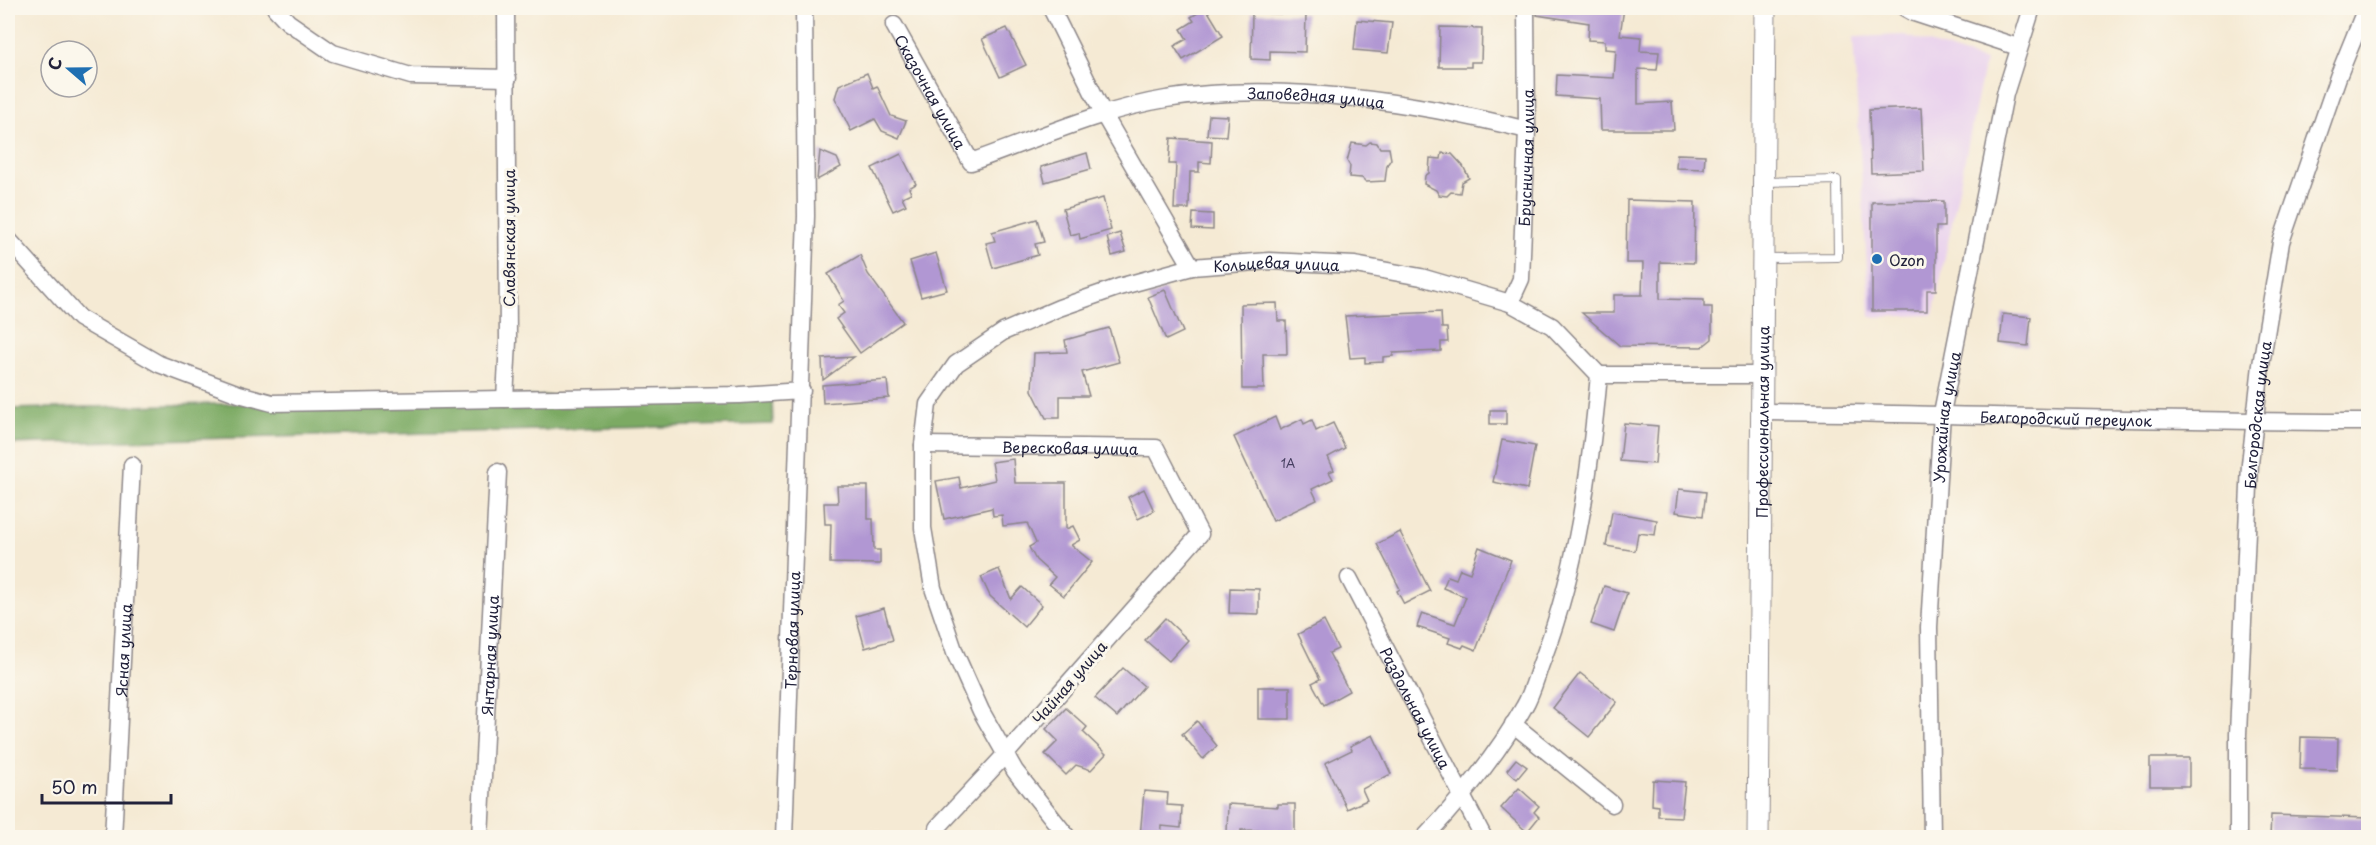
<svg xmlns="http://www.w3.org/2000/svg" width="2376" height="845" font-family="'Playpen Sans',sans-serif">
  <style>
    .built { fill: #e9d2ed }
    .forest { fill: #7baa64; stroke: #4e6650; stroke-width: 1.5 }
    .building { fill: #b197d3 }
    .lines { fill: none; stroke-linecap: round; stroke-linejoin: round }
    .service-casing { stroke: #8c8688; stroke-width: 10 }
    .minor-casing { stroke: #8c8688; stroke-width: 19 }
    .tertiary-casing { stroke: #8c8688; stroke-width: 23 }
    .service { stroke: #fff; stroke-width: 8 }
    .minor { stroke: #fff; stroke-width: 16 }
    .tertiary { stroke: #fff; stroke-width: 21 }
    .poi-dot { fill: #1f6fb2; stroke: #fbf7ec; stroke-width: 2 }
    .labels { text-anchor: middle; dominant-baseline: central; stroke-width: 6; stroke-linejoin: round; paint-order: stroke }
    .number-label { font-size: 12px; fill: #463f61 }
    .street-label { font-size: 15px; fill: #22223b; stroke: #fbf7ec }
    .poi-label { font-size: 15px; fill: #22223b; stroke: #fbf7ec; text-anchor: start }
  </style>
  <rect width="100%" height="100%" fill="#fbf7ec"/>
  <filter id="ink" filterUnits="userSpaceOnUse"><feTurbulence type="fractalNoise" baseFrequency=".0167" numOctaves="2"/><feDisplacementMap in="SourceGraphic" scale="12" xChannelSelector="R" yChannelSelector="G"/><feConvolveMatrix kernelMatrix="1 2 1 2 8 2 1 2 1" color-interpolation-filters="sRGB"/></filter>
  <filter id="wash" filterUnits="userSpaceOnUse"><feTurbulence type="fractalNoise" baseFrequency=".008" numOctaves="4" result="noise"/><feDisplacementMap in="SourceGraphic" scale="24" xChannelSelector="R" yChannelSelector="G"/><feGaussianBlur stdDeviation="1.35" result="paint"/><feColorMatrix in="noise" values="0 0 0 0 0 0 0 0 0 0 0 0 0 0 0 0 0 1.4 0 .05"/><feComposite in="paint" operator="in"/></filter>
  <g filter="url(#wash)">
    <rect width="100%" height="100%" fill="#f5ead4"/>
    <!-- built -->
    <polygon class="built" points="1904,35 1985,61 1933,315 1870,317 1853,37"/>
    <!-- forest -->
    <polygon class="forest" points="744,391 772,397 773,424 8,444 8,409"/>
    <g id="blocks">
      <!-- building -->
      <g class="building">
        <polygon points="1206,8 1223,36 1183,60 1174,46 1187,39 1181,29 1194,21 1191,17"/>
        <polygon points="1538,8 1624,8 1620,35 1641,37 1640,51 1659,52 1657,70 1638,69 1638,104 1672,102 1674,130 1601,130 1600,99 1556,96 1557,75 1614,78 1616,50 1605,49 1605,41 1588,40 1589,23 1537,15"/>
        <polygon points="1252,13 1306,14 1305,52 1270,51 1270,60 1251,59"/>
        <polygon points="1357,20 1392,23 1388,53 1354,50"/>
        <polygon points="1440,27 1482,28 1481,62 1471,62 1471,67 1439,67"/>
        <polygon points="1007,28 1026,65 1000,77 982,39"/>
        <polygon points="867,73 873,88 877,86 891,116 906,121 899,138 882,131 875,119 851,131 835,98 839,85"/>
        <polygon points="1921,108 1924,171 1871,173 1869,110"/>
        <polygon points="1209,115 1228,116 1226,136 1207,135"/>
        <polygon points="1171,138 1212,141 1211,163 1199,162 1199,172 1190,172 1189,209 1174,209 1176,164 1169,164"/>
        <polygon points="1370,142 1377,143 1380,148 1389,148 1391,159 1387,165 1385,181 1366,182 1362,178 1349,177 1350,166 1347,161 1352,143 1366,145"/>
        <polygon points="820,151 837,158 841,167 817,180"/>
        <polygon points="1087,153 1091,169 1045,182 1041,167"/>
        <polygon points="1442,153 1452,154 1463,166 1469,178 1462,182 1460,193 1451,192 1447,196 1439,195 1436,190 1424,184 1425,176 1429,173 1430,158 1441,159"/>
        <polygon points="901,154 916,184 909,188 911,193 902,197 906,205 893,211 872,168"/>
        <polygon points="1677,154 1705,155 1704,169 1676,168"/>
        <polygon points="1103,198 1111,230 1080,239 1079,233 1070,235 1063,209"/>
        <polygon points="1627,200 1695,202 1694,263 1660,262 1660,299 1704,300 1704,307 1712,307 1712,339 1702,347 1620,346 1582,313 1614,313 1614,295 1642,295 1643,263 1626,263"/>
        <polygon points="1944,201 1944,227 1936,227 1936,290 1927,290 1927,311 1872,311 1872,202"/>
        <polygon points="1193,213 1213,214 1213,230 1192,229"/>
        <polygon points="1037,219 1044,242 1035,244 1038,255 993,268 986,243 995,241 992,232"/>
        <polygon points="1120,233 1126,252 1112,256 1107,237"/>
        <polygon points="936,253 947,290 921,297 910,261"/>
        <polygon points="860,255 868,274 903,322 860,353 836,319 844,313 838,305 844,301 828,274"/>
        <polygon points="1165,290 1183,332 1166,340 1148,297"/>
        <polygon points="1277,303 1278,321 1286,321 1287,354 1263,354 1264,389 1242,389 1241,304"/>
        <polygon points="1441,312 1442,328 1447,328 1448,342 1441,342 1441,351 1393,353 1393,356 1383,357 1383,362 1365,363 1365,357 1350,358 1345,316"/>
        <polygon points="2003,314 2031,317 2028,346 2000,343"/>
        <polygon points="1109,328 1119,362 1082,372 1089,396 1060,396 1060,418 1046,418 1032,390 1034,353 1067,352 1065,340"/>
        <polygon points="854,357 823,380 822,359"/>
        <polygon points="887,380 889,398 823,403 822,385"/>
        <rect x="1490" y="410" width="16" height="14"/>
        <polygon points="1275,417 1280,430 1302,419 1304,424 1312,420 1316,431 1333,423 1345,448 1328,457 1334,470 1329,472 1333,479 1312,489 1317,500 1273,521 1234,437"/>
        <polygon points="1624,423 1658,426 1655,464 1620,461"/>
        <polygon points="1502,440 1535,446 1527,489 1493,482"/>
        <polygon points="1013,459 1015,483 1066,483 1066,529 1073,526 1080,540 1071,545 1092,562 1064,596 1049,584 1055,577 1036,560 1029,547 1036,543 1027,523 1003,526 1002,515 993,516 992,508 944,519 936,481 959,477 961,488 995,480 992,462"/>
        <polygon points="837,486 868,486 868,519 873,519 874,550 880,550 880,564 830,563 831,524 825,524 824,503 838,503"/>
        <polygon points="1144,489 1154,511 1138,519 1128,497"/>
        <polygon points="1679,489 1706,492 1703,516 1676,512"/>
        <polygon points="1612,512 1657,520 1655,535 1638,533 1635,551 1606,546"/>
        <polygon points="1400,532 1430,591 1404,604 1397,591 1400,589 1377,544"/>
        <polygon points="1479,547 1511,560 1476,650 1464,645 1462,648 1448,643 1450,638 1417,627 1422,613 1455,624 1466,597 1443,588 1448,576 1456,579 1460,569 1470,573"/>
        <polygon points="999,569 1011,599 1022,587 1042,605 1024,627 990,596 981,577"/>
        <polygon points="1604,586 1627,593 1614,632 1591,624"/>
        <polygon points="1230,588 1259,589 1259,614 1229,613"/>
        <polygon points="884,608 893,640 865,648 856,616"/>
        <polygon points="1165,618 1188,640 1169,661 1145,640"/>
        <polygon points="1324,621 1338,649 1329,653 1349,691 1324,705 1312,683 1320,679 1298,634"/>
        <polygon points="1123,668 1144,686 1117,717 1095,698"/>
        <polygon points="1580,673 1617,702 1589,737 1553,708"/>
        <rect x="1258" y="687" width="32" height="32"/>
        <polygon points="1066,708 1087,727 1083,732 1106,754 1091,770 1076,765 1066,775 1045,754 1058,741 1046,729"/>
        <polygon points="1197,721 1217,746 1203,759 1182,734"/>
        <polygon points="1373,735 1391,774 1362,789 1367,800 1347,809 1325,763 1352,750 1350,746"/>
        <polygon points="2301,737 2338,738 2337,770 2300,769"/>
        <rect x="2150" y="758" width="39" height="28"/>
        <polygon points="1516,759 1527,767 1517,779 1507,770"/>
        <polygon points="1653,780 1685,782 1681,817 1658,816 1658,806 1652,805"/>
        <polygon points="1519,788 1539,806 1534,812 1539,817 1527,832 1501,808"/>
        <polygon points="1144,791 1168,793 1167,805 1182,806 1181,828 1162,826 1161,837 1140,837"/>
        <polygon points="1228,804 1278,807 1278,804 1295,804 1295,837 1278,837 1278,831 1241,830 1241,834 1227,833"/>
        <polygon points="2271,815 2368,818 2368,837 2270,837"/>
      </g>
    </g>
  </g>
  <g filter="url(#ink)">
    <use href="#blocks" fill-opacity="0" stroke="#8c8688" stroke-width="1.5"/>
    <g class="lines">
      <defs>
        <polyline id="service" points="1764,258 1838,257 1837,180 1765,182"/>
        <g id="minor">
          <polyline points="275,8 288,22 333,53 411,76 508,78"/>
          <polyline points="1051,8 1104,115 1192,267"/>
          <polyline points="1905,8 1914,13 2018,47"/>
          <path id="s1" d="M894,25L971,162C1034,140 1099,110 1166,99C1279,81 1417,102 1527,130"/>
          <polyline points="8,239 79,318 159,364 239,394 272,403 740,395 802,391"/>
          <path id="s2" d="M1510,303L1521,279L1527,130L1526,8"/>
          <polyline points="1599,375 1762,375"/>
          <polyline points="505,399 508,341 506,8"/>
          <path id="s3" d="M1764,412C1965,414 2167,422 2368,422"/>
          <path id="s4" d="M923,445L1156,448L1200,534L1005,755L937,828"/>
          <path id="s5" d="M1349,578L1484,838"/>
          <polyline points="1513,724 1612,804"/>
          <path id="s6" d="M113,838L132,465"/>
          <path id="s7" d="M480,838L498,472"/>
          <path id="s8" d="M784,838L806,216L804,8"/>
          <path id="s9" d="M1068,838L1015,771L981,711L955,653L933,588L923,528V445L928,404L956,364L1003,332L1059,308L1119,287L1192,267L1269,261L1355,265L1421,277L1510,303L1552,326L1599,375C1590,471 1578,565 1544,656C1537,673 1533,692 1524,707C1497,755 1462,798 1424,838"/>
          <path id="s10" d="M1932,838L1929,627L1942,413L2005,94L2032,8"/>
          <path id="s11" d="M2238,838V734L2250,464L2261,365L2281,242L2338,77L2366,8"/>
        </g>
        <g id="tertiary">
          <path id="s12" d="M1758,838L1765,8"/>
        </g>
      </defs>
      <!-- service casing -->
      <use href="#service" class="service-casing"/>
      <!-- minor casing -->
      <use href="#minor" class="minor-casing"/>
      <!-- tertiary casing -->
      <use href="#tertiary" class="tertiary-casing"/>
      <!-- service -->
      <use href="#service" class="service"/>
      <!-- minor -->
      <use href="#minor" class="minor"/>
      <!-- tertiary -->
      <use href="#tertiary" class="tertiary"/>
    </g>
  </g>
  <!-- markers -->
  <circle class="poi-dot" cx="1877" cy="259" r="6"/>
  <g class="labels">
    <!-- number labels -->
    <g class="number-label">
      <text x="1288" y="463">1А</text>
    </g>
    <!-- street labels -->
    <g class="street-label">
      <text stroke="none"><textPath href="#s1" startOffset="76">Сказочная улица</textPath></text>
      <text stroke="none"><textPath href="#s1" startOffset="513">Заповедная улица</textPath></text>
      <text stroke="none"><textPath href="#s2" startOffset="148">Брусничная улица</textPath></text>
      <text transform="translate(508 238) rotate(-90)">Славянская улица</text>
      <text stroke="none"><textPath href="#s9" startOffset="862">Кольцевая улица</textPath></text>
      <text stroke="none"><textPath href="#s11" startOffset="424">Белгородская улица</textPath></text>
      <text stroke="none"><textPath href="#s3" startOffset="302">Белгородский переулок</textPath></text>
      <text stroke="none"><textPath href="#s10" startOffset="422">Урожайная улица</textPath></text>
      <text stroke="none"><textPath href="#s12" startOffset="416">Профессиональная улица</textPath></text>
      <text stroke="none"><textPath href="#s4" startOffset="147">Вересковая улица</textPath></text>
      <text stroke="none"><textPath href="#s8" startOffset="208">Терновая улица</textPath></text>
      <text stroke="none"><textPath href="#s6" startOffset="188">Ясная улица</textPath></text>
      <text stroke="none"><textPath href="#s7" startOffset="183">Янтарная улица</textPath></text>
      <text transform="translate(1069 682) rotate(-49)">Чайная улица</text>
      <text stroke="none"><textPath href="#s5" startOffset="146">Раздольная улица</textPath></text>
    </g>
    <!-- poi labels -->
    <g class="poi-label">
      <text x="1889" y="259">Ozon</text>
    </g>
  </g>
  <!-- margin -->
  <rect width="2376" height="845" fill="none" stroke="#fbf7ec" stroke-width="30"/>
  <!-- north arrow -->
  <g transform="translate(69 69) rotate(290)"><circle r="28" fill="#fbf7ec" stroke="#a4a2a5" stroke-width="1.5"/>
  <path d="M0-4.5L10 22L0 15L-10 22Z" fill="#1f6fb2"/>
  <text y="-9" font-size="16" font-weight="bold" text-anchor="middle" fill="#22223b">С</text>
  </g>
  <!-- scale -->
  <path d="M42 794v9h129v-9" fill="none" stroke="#22223b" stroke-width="3"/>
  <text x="51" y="794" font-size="18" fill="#22223b" stroke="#fbf7ec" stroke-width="4.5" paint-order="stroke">50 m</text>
</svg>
